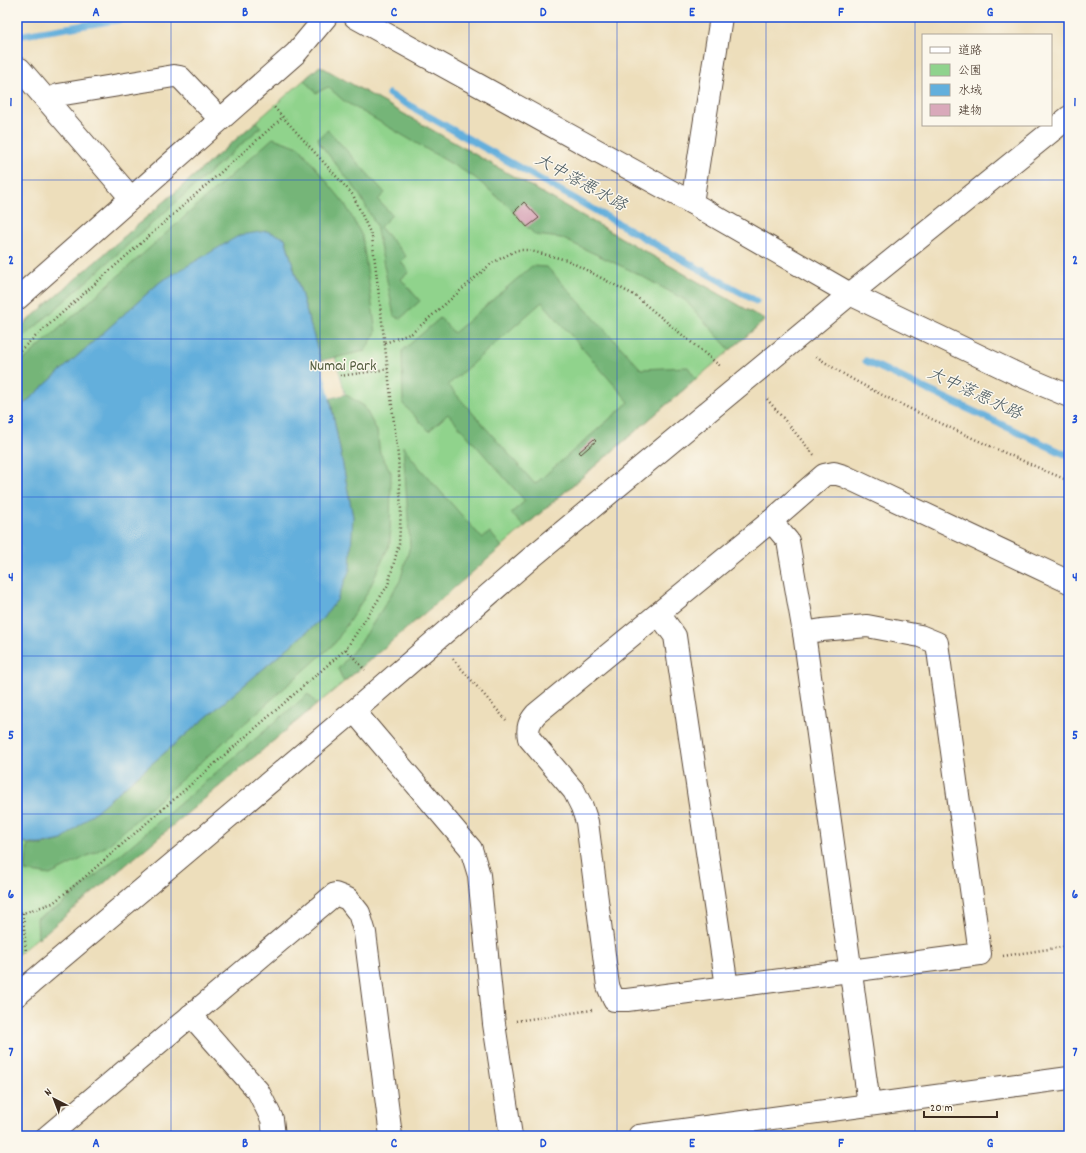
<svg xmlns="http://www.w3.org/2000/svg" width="1086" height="1153" font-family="Dekko,'Klee One',sans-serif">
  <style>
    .green { fill: #90d38c; stroke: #667e55 }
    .forest { fill: #74b578; stroke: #58704b; fill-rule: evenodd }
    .water { fill: #63afdc; stroke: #4f6c7d }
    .pier { fill: #eddebb }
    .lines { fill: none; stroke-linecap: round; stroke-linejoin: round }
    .stream { stroke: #63afdc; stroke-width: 7 }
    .building { fill: #d9a9ba }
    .minor-casing { stroke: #564536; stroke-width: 24 }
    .path { stroke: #564536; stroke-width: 2.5; stroke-dasharray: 1 3; stroke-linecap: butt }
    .minor { stroke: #fff; stroke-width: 22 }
    .grid { fill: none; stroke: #1d4ed8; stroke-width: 1; stroke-opacity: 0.55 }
    .labels { text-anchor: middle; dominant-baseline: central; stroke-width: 3; stroke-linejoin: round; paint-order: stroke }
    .park-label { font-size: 16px; fill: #545d3f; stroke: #fbf7ec }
    .water-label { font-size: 17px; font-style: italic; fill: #495960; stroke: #fbf7ec }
    .neatline { fill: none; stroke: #1d4ed8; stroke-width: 1.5 }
    .grid-label { font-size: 13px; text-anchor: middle; font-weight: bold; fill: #1d4ed8 }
  </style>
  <rect width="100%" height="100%" fill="#fbf7ec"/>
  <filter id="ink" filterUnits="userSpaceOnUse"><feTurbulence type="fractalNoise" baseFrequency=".025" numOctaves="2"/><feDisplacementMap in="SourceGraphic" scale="8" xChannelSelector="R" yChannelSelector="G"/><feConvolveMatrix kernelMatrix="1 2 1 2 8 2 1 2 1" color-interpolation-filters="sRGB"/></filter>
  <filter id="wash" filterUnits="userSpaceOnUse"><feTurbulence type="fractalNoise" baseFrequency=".012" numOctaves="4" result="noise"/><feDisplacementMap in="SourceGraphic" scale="16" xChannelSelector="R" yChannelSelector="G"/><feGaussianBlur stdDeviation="0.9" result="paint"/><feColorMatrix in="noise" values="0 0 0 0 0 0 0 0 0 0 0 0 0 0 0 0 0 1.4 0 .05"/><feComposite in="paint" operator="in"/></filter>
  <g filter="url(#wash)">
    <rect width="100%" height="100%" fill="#eddebb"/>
    <!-- green -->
    <polygon class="green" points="320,66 765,320 344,682 17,955 17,330"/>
    <!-- forest -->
    <g class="forest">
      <polygon points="320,66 765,320 730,350 685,300 634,272 561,238 535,235 507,205 474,177 344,101 328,87 316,93 304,80"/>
      <polygon points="256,122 261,127 17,343 17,330"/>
      <polygon points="328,130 385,193 378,200 392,215 380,227 406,256 401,262 409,272 401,279 420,301 400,319 394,316 376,225 358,192 320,144 318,138"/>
      <polygon points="273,138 299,147 345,204 362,236 376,332 365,351 321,361 285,238 160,282 17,410 17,366"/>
      <path d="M532,266L547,267L641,369L688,367L696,379L524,527L511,513L525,501L448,414L429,431L403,404L402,351L440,318L454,333ZM542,302L629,402L535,484L448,385Z"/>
      <polygon points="345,394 364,406 377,431 380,453 391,472 390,543 368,592 335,643 107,846 50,875 25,871 28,845 42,845 62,840 323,618 337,600 353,517 330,398"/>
      <polygon points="403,446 418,466 482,538 490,532 502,547 344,682 338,669 363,639 400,581 410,546"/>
      <polygon points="308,694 317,704 38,939 37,918 60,906"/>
    </g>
    <!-- water -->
    <path class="water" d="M267,231L285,238L321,361L335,358L345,394L330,398L353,517L350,569L337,600L323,618L62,840C44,844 35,847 17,840V410L160,282L240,235Z"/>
    <!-- pier -->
    <polygon class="pier" points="335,358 345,394 330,398 321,361"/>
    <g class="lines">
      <!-- stream -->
      <g class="stream">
        <polyline points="259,17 262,18"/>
        <polyline points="17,36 135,17"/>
        <polyline points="389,94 756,301"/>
        <polyline points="866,361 1069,456"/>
      </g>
    </g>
    <g id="blocks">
      <!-- building -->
      <g class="building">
        <polygon points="524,202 539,218 527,227 514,212"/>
        <polygon points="594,439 596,441 581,454 579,452"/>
      </g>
    </g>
  </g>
  <g filter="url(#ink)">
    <use href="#blocks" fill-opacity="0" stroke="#564536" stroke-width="1"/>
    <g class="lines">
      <defs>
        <g id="minor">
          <polyline points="355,17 692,203 850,294 1017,374 1069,396"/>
          <polyline points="20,69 131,198"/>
          <polyline points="49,102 58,95 174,76 180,77 220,119"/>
          <polyline points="692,203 721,17"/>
          <polyline points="17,299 296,53 326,17"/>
          <polyline points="771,521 788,541 804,633 869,1104"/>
          <polyline points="659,614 675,636 727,987"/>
          <path d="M804,633L822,630L867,626L920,636L937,643L980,954L627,1000H614L608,986L587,822L582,807L574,791L529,738C527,728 529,722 536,714L771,521L824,475L834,473L844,476L1069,582"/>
          <polyline points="354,711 471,849 479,875 494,1024 511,1136"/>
          <polyline points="17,995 354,711 531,558 850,294 1069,117"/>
          <polyline points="191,1015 258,1091 272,1119 274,1136"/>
          <polyline points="48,1136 335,894 348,899 359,913 365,933 391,1136"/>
          <polyline points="639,1136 1069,1078"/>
        </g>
      </defs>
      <!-- minor casing -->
      <use href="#minor" class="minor-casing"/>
      <!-- path -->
      <g class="path">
        <polyline points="385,343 412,333 492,263 517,250 527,250 567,260 634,295 720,366"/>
        <polyline points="17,353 283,117"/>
        <path d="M816,356C848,379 882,395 917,412C967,436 1018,459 1069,481"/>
        <polyline points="340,376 388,369"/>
        <polyline points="767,399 814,455"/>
        <polyline points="346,649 365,670"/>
        <polyline points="453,659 506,720"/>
        <polyline points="17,912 23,913 53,903 86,876 346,649 388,585 399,544 401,510 398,456 372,237 353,195 273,106"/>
        <polyline points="23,913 26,953"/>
        <polyline points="1003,956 1069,946"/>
        <polyline points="516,1021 592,1010"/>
      </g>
      <!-- minor -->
      <use href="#minor" class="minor"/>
    </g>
  </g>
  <!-- grid -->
  <path class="grid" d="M171,17V1136M320,17V1136M469,17V1136M617,17V1136M766,17V1136M915,17V1136M17,180H1069M17,339H1069M17,497H1069M17,656H1069M17,814H1069M17,973H1069"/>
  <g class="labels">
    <!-- park labels -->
    <g class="park-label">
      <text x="343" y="366">Numai Park</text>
    </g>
    <!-- water labels -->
    <g class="water-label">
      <text transform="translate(580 184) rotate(29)">大中落悪水路</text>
      <text transform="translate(974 395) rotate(25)">大中落悪水路</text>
    </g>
  </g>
  <!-- margin -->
  <rect width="1086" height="1153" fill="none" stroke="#fbf7ec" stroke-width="44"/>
  <!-- legend -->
  <rect x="922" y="34" width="130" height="92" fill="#fbf7ec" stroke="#aea59a"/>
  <rect x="930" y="47" width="20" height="6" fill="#ffffff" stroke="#aea59a"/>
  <text x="958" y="54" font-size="12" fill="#3b2a1e">道路</text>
  <rect x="930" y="64" width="20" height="12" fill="#90d38c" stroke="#aea59a"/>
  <text x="958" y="74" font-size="12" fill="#3b2a1e">公園</text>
  <rect x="930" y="84" width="20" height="12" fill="#63afdc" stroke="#aea59a"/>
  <text x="958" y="94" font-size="12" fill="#3b2a1e">水域</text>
  <rect x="930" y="104" width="20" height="12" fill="#d9a9ba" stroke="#aea59a"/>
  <text x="958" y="114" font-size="12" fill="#3b2a1e">建物</text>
  <!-- north arrow -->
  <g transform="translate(54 1099) rotate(318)" stroke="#fbf7ec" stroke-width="3" paint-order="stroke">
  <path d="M0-3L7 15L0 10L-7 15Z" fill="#3b2a1e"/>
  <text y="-6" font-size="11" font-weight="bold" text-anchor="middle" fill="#3b2a1e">N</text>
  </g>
  <!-- scale -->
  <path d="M924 1111v6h73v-6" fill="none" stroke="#3b2a1e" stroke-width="2"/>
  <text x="930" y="1111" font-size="12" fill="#3b2a1e" stroke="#fbf7ec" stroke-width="3" paint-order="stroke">20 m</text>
  <rect x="22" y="22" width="1042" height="1109" class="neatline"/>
  <g class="grid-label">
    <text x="96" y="16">A</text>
    <text x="245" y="16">B</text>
    <text x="394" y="16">C</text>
    <text x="543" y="16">D</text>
    <text x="692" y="16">E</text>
    <text x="841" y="16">F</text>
    <text x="990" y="16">G</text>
    <text x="11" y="106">1</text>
    <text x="1075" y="106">1</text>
    <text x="11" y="264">2</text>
    <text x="1075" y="264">2</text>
    <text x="11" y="423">3</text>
    <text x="1075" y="423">3</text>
    <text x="11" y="581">4</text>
    <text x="1075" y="581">4</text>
    <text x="11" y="739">5</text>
    <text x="1075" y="739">5</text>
    <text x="11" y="898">6</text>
    <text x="1075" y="898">6</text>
    <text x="11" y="1056">7</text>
    <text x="1075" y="1056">7</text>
    <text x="96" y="1147">A</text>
    <text x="245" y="1147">B</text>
    <text x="394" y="1147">C</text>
    <text x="543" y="1147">D</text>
    <text x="692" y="1147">E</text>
    <text x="841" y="1147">F</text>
    <text x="990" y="1147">G</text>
  </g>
</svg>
